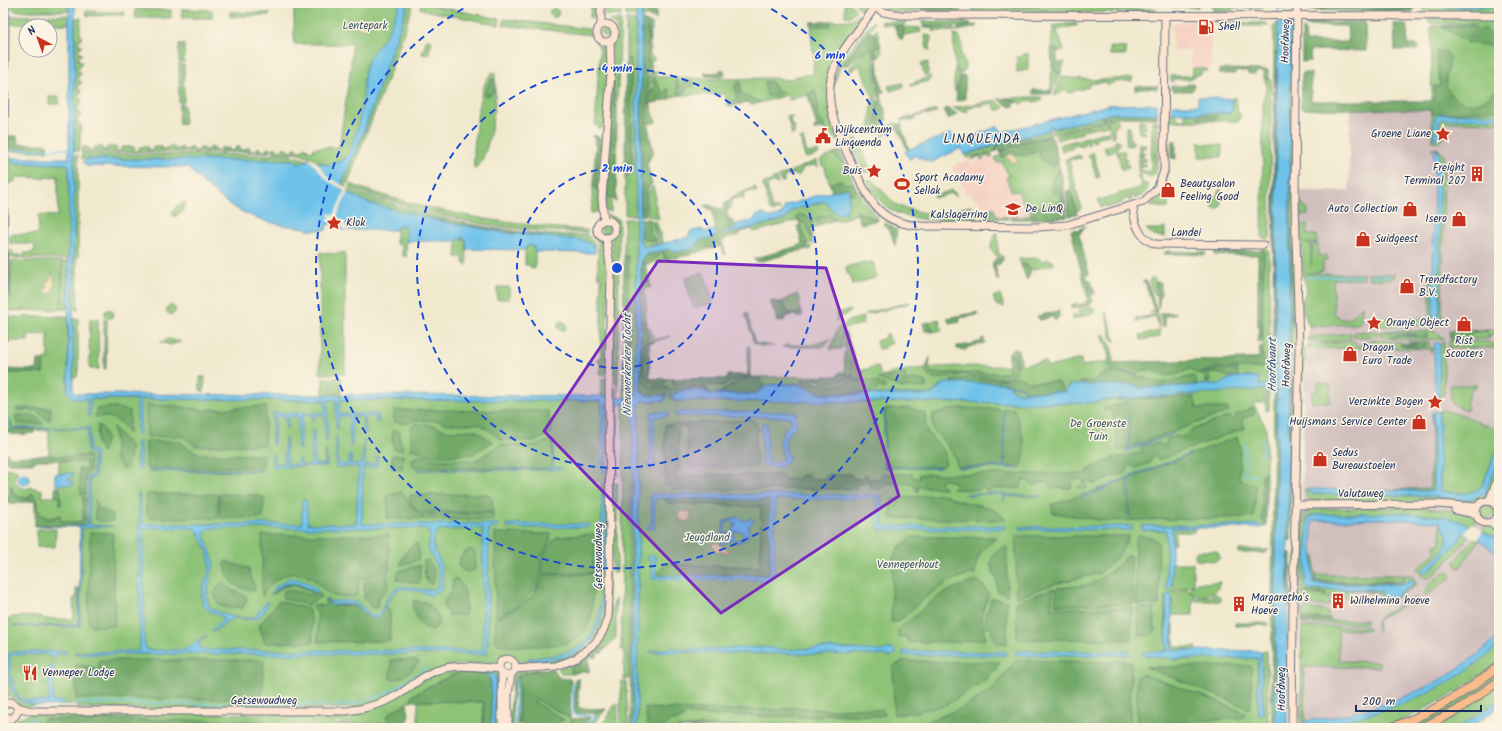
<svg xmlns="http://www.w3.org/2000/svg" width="1502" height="731" font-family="Kalam,sans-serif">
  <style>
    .built { fill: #f6d2c4 }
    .industrial { fill: #d1bfbe }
    .green { fill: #8dc376; stroke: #54796a; fill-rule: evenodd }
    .forest { fill: #72a967; stroke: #466c62 }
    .sand { fill: #eeda9e; stroke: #84847e }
    .water { fill: #6ec2ea; stroke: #4478a4; fill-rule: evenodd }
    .pier { fill: #f1e9ce }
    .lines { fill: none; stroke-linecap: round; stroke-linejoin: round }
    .stream { stroke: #6ec2ea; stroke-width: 1.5 }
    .secondary-casing { stroke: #667085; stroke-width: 9 }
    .primary-casing { stroke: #667085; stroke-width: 10 }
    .secondary { stroke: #fde4d0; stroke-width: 7 }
    .primary { stroke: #f9bc8a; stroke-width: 8 }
    .marked { fill: #7b2cbf; fill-opacity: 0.2; stroke: #7b2cbf; stroke-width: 3; stroke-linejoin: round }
    .ring { fill: none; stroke: #1d4ed8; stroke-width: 2; stroke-dasharray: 7 5 }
    .labels { text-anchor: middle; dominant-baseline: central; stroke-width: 3; stroke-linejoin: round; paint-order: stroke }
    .park-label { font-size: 11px; fill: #3d5b65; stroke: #fcf5e5 }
    .poi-label { font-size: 11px; fill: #1b2f5e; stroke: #fcf5e5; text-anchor: start }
    .street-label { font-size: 11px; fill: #1b2f5e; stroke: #fcf5e5 }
    .water-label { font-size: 12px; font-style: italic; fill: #305481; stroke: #fcf5e5 }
    .quarter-label { font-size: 13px; letter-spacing: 1px; fill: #1b2f5e; stroke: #fcf5e5 }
    .centre { fill: #1d4ed8; stroke: #fcf5e5; stroke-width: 2 }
    .ring-label { font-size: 12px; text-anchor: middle; font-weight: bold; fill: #1d4ed8; stroke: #fcf5e5; stroke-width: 3; stroke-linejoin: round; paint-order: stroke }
  </style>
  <rect width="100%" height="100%" fill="#fcf5e5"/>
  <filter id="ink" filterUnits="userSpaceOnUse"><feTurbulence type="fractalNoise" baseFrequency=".025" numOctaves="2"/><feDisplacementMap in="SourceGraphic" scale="8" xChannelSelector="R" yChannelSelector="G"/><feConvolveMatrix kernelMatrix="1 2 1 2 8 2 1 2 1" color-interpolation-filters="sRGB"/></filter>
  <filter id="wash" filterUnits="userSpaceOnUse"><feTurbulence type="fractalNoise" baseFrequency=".012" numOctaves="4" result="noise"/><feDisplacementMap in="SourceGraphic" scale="16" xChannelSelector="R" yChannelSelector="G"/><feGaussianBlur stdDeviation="0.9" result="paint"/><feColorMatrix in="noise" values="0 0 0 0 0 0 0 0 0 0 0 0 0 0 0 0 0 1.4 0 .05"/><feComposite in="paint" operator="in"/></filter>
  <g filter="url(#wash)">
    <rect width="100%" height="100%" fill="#f1e9ce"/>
    <!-- built -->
    <g class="built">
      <polygon points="1211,21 1211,68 1191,68 1191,51 1172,51 1172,25 1178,22"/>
      <polygon points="985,156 995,159 997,163 1001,163 1009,176 1007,177 1017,191 1021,202 1024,208 1028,206 1031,213 1022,217 1021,216 998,217 989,209 987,212 985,212 979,200 974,199 970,191 966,193 952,167 962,161 963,163 969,160 972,164 984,158"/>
    </g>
    <!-- industrial -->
    <polygon class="industrial" points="1350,109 1432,110 1441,121 1499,120 1499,652 1350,728 1299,728 1304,381 1308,363 1308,326 1303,306 1303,300 1306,294 1306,285 1303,278 1300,191 1349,191"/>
    <!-- green -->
    <g class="green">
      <polygon points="8,3 69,3 69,11 15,11 8,5"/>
      <path d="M294,3H400C398,13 392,25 387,34C380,47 368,55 365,70C363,81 365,91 364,101C362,113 353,154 343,161C324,172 312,154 294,152V148H297L298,151L303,150L304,148H307L308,150L313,151L314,148L339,147L351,65L352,44H294Z"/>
      <polygon points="421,3 500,19 499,25 424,10 420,8"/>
      <polygon points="591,3 599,3 599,17 590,18"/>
      <polygon points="604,3 620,3 621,16 605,15"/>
      <polygon points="626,3 637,3 637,17 626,16"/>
      <polygon points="845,3 850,3 856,10 850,17 845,16"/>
      <polygon points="854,3 863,3 866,8 864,13"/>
      <path d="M990,3H1042C1033,12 1003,4 990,5Z"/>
      <polygon points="408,4 412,5 412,8 392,67 346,187 343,185 342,183 364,131"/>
      <polygon points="886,4 919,5 919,10 906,13 884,10"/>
      <polygon points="1069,4 1121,4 1128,8 1156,9 1156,12 1046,13 1046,6"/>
      <polygon points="920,5 960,5 962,6 959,13 944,13 920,10"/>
      <polygon points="1301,5 1305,7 1415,6 1414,11 1301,9"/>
      <polygon points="1423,5 1426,7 1499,7 1499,14 1430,13 1424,11"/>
      <polygon points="642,6 648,6 648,16 642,17"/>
      <path d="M973,6C982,6 992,4 1001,6C1015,8 1030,10 1044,6V13H973Z"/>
      <circle cx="554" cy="13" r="4.5"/>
      <polygon points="136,9 171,10 171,18 135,18"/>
      <polygon points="182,9 212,10 212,18 182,18"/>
      <polygon points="86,11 123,12 125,12 125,15 87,16"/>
      <polygon points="230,12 269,13 270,15 230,17"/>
      <polygon points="858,14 862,17 830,74 839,142 824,129 814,130 814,128 817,127 808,95 789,100 788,95 752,105 748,102 729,107 725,94 680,95 650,103 656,122 649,124 649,76 709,79 773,78 789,80 797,76 813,74 814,50 812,50 811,22 851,20"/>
      <polygon points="69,15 69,24 8,24 9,18 13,16"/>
      <polygon points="75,18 81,18 80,32 82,39 79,39 79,45 82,45 82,47 79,47 79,53 81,53 82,55 79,55 78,61 81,61 81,66 78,67 79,72 81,72 81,75 78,75 78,81 81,81 81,84 78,85 78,90 81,90 81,93 78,94 78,99 81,99 81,105 78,106 78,112 81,113 81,116 78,116 78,123 81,124 80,147 78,151 74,151"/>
      <polygon points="1376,18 1377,20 1313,20 1314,19"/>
      <polygon points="1429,18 1499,18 1499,123 1445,122 1443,139 1440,142 1432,141 1431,26 1476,24 1429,23"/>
      <polygon points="504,19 589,29 590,35 503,25"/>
      <path d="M621,20L617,106H614L612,42C620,35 619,25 609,21Z"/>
      <polygon points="626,20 636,21 636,215 625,215 625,176 632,173 631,59 626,59"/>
      <polygon points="873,21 874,23 871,28 840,67 834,84 831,100 834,76 842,59"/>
      <polygon points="881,21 907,22 904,26 882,24"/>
      <polygon points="922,21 971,23 971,24 955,27 923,25"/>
      <polygon points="1218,22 1266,23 1269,26 1216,26"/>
      <polygon points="649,23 652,24 652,31 650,31 650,54 654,58 654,60 651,61 651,71 656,71 656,74 650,74 648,52"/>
      <polygon points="1073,23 1078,25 1058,30 1057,25"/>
      <polygon points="1278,23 1277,53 1274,53 1274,26"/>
      <polygon points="1290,23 1294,25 1293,229 1290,229"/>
      <polygon points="1053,25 1055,25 1064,50 1060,51 1051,48"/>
      <polygon points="923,26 954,29 956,31 933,31 933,28 923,28"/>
      <polygon points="906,27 920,28 921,32 904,35 903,32"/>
      <circle cx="606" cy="32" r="5"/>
      <polygon points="877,29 882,52 878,59 875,48 878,46 873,34"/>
      <path d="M954,34L959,35L962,44L961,53L966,68L961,74C951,64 954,47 954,34Z"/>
      <polygon points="925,35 931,36 930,50 927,49"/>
      <polygon points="427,39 432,41 428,55 422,54"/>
      <path d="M595,39C617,45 605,109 604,127L600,129L595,125L600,50Z"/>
      <rect x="179" y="44" width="5" height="18"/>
      <polygon points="1110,47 1126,48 1126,55 1110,55"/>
      <polygon points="868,50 872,50 877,96 873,97 860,66 852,69 852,71 849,70 858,57"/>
      <polygon points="1025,53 1025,55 1028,53 1028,70 1017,72 1017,57 1021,57"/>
      <polygon points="1277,54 1276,345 1273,345 1276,79"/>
      <polygon points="928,62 928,75 925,76 921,64"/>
      <polygon points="179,64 184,65 184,83 179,83"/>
      <polygon points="955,67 960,75 955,92 954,84"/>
      <polygon points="1193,68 1207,69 1208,71 1202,71 1201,74 1195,75 1188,81 1186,79 1174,79 1173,82 1171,81 1171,76 1192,76"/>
      <path d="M493,72L495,73C498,94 491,154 476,169L474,168C473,150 477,82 493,72Z"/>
      <polygon points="1051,72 1059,76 1051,94"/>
      <polygon points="931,76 929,81 911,86 910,84"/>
      <polygon points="1061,77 1096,80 1133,78 1132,81 1116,82 1107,85 1106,82 1089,84 1089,87 1068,93 1067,90 1054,96"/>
      <polygon points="1264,78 1271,79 1270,238 1268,240 1262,237 1263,100 1267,86"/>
      <polygon points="903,83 904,87 890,91 888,86"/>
      <polygon points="184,85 184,102 179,102 179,86"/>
      <polygon points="1168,87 1169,114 1175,113 1179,120 1185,120 1185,113 1230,113 1232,112 1232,98 1236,97 1238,113 1241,114 1239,121 1170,121 1169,136 1167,135"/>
      <rect x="49" y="97" width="10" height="7"/>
      <polygon points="1034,97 1041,97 1042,100 1033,102 1032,100 1021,104 1020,102 1006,98"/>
      <path d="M873,98H877C878,109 876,120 871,130L869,129Z"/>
      <polygon points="995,100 1004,107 1003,109 997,111 993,104 990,103 980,107 979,105 967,108 968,111 964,112 953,108"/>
      <polygon points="179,104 184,105 184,124 179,124"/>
      <polygon points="787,116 793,117 790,119 792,126 795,126 794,134 792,135"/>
      <polygon points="1100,117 1105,119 1053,134 1051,127 1057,128"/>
      <polygon points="1118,119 1118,124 1114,128 1114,137 1112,137 1107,120"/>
      <polygon points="1106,120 1108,125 1083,130 1082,133 1057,140 1056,135"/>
      <polygon points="1139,121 1146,121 1146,122 1142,122 1142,125 1146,125 1146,129 1142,129 1142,132 1146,132 1146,134 1139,133"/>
      <polygon points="1152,121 1158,121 1158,134 1156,134 1156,137 1158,137 1156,140 1158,140 1158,153 1155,154 1155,156 1158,156 1158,160 1156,160 1158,169 1155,169 1157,173 1149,178 1145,174 1139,173 1138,170 1150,172 1151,165 1152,164 1151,162"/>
      <polygon points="892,123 897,123 897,129 884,135 883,138 883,132"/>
      <polygon points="1126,127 1130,127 1130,141 1133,141 1133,145 1126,146"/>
      <polygon points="1049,130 1051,135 1050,136 1031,139 1028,136"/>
      <polygon points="1108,131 1109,135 1095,138 1096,141 1093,142 1092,139 1089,140 1090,143 1088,145 1085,142 1083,143 1084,146 1080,146 1079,144 1071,146 1072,149 1068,150 1067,147 1065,148 1065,151 1062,151 1059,145"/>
      <polygon points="1052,137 1062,178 1067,217 1034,219 1028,207 1025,208 1018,191 1012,192 1006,178 1009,176 1002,163 1004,161 997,163 995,158 999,156 1002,158 1000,151 1037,138"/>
      <polygon points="803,138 807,153 818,151 819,154 807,158 805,157 800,139"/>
      <polygon points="857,138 871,171 864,173 851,143"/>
      <polygon points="1115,140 1119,140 1119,146 1116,145 1118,149 1106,153 1104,147 1115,144"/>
      <polygon points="1199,141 1202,144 1222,145 1222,157 1199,157"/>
      <polygon points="1169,142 1168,172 1164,187 1161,186 1167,144"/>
      <polygon points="1139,143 1146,145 1145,148 1141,148 1141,151 1145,153 1141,155 1141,157 1145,157 1145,161 1141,161 1141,164 1145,164 1145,167 1141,167 1141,169 1138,169"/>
      <path d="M998,145L994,152L983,154H992V158L986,156L981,160V156L971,160V159L982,154L966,158L965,155C976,151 987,149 998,145Z"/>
      <polygon points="83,147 88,147 89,150 94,150 94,147 102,147 103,150 107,150 107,147 116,147 116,151 121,151 121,147 134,147 135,151 139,151 139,147 148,147 148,150 153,150 153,147 162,147 162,150 167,150 167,147 174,147 176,150 182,147 182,150 189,150 189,148 193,148 193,151 199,151 200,148 203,148 204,150 210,150 210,147 214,148 214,151 220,151 220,148 224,148 224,150 226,150 226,148 229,148 229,151 235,150 236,147 240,147 240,150 246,150 246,148 250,148 250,151 256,151 257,148 261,148 261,151 267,151 267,148 271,148 271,152 81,152"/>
      <polygon points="273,148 277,148 277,150 283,151 283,148 287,148 287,151 293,151 293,153 274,153"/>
      <polygon points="1437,148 1444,154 1442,323 1437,326 1376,326 1370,322 1368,318 1430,319 1430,276 1433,276 1433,317 1439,151 1437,149 1431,149"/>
      <polygon points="840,151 861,199 879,220 861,224 857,214 840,220 833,220 811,229 813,245 810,242 807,245 811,246 810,250 807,249 799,221 796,221 754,232 752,229 740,232 740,235 724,238 723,235 786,219 792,210 825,201 832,191 824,165 822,166 820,160"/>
      <polygon points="1121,151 1124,151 1125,155 1123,156 1123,158 1126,158 1127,161 1124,162 1125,165 1128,164 1129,168 1122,171 1117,152"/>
      <polygon points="1093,152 1100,177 1096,178 1091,158 1089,158 1088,155"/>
      <polygon points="82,154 290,155 308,160 300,164 293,160 82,159"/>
      <polygon points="78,155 78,256 77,259 73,259 74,156"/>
      <polygon points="1079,155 1082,158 1069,160 1081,209 1076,211 1074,199 1073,199 1065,159"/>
      <polygon points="6,156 13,158 13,163 66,164 69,166 69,259 23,258 24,253 33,253 35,247 33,244 13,244 12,246 10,244 9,234 38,234 39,215 58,216 58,176 43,178 17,177 15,181 7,185"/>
      <polygon points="817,160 818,167 814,165 802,168 802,171 798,176 794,174 784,176 784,182 781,182 778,177"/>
      <path d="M1137,175L1141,176L1143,184H1148C1149,192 1141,196 1135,199L1133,195L1131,196L1132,200L1129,201L1128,198L1122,201L1123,203L1107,207L1106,205L1101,208L1098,200L1114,196L1116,197L1117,194L1142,187Z"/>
      <polygon points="776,178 778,184 774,182 767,186 768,189 764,190 763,184"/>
      <path d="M871,179L894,203L901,207L931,215L938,214L970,206L978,212V219C937,219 886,229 868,181Z"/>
      <path d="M350,184C427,212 506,225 587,230V233C559,231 530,231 502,227C449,219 399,205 349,188Z"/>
      <polygon points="593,186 598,190 600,210 597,212 591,213"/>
      <polygon points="653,186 656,198 654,199 659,218 658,219 647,215 647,192"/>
      <polygon points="755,187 757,192 752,191 745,193 743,200 740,197 731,200 731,208 727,210 728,202 723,206 732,197"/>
      <path d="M861,189L899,225L901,228C881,220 869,209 859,190Z"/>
      <polygon points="1220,189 1221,189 1221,205 1219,209 1213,209 1213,201"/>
      <path d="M349,190C422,216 509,237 587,235L595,244V247L586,241C529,235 473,228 416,215C391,209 367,204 344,192Z"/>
      <polygon points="768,190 772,209 779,208 780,210 772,212 769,209 765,191"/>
      <polygon points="952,190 957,195 954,196 953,193 934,198 933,196"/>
      <polygon points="1165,190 1168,194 1168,208 1150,206"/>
      <polygon points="604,193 611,200 611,212 606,211"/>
      <polygon points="186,202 182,212 174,217 174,214 171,214 177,206"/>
      <polygon points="1300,202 1308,209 1308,215 1301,216"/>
      <polygon points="607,215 619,219 618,477 616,455 618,387 615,384 613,362 614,269 611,243 616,229 615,223"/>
      <polygon points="624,219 636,219 636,396 633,399 624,398 623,390 627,389 629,333 628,256 624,257"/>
      <polygon points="648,219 652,220 658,245 649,244 648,248 645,248 642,245 640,236 648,240 656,241 650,233"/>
      <polygon points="653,221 657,222 663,244 660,245"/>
      <circle cx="606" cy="229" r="5"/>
      <path d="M1307,224V235H1317V243H1304L1311,244V265L1313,244H1318V255L1327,256V260H1323V271L1305,274H1364V279H1333L1334,313L1341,319H1350L1362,306L1361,321L1358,324L1309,326C1307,320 1302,311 1302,305C1302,293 1311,292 1303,278L1301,225Z"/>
      <polygon points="401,225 407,228 406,257 402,255 402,245 396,244 396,230"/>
      <polygon points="1161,228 1165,228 1165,237 1154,236 1146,229 1161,229"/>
      <polygon points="591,230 604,242 609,264 606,374 604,375 598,373 601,372 601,363 598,362 598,359 601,359 601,277 598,277 598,243 592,234"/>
      <path d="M995,233H998V252L1004,258C988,254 989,247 995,233Z"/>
      <polygon points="460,238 466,240 467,265 463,263 463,257 456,257 457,241"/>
      <path d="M718,242V247L645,265L651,287L644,290L647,310L645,311L648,328H650L654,340L671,336L649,343L650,379H728V375H748V345L750,347V377L836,376L840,372L845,373L844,352H848L854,375L853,377H860L856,375L850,352L845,349L844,332H846L856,363L860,371L878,366L881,376C923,363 971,367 1016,366L1013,354L1009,355V352L1014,348L1018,366H1019L1016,350H1018L1022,365L1045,361L1048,367L1081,359L1082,366L1109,361L1108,351H1112L1113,363L1252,359L1254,360V358L1263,357L1262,249L1265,246L1269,252L1270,355H1267L1266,370H1269V410L1266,411V385H1259L1258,377C1246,377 1231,374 1222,384L1141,388L1068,386L1064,392L1019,386L946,383L941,385L931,394H822L800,384H786L769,385L755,394L707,393L671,397V399H674L675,401L1066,403L1264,389V403H1253L1266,428V526H1142V530H1166L1167,588L1169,589L1172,587V563H1193V585L1168,593L1178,592L1186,588L1196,596L1193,602V615H1172V597L1166,652H1142L1173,659L1258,658V714L1263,713L1261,651H1267L1268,728H1261V726L1238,728H637L639,405L642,401H664L666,396L646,395L640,389L641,261L644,255L669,249Z"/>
      <polygon points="529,245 535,248 535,269 531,268 530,265 525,265 525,249"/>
      <polygon points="12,250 13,255 21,255 21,258 7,258 8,253"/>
      <polygon points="320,252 333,254 345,252 345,374 320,374"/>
      <polygon points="1038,258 1043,262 1045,259 1053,261 1054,264 1031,270 1028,268 1027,265 1021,265 1019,259"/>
      <polygon points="7,260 10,260 11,298 12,261 62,261 62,304 63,262 68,261 68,309 11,311 6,306 6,304 10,303 6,302 6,271"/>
      <polygon points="73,261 77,261 78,310 73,309"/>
      <polygon points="864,262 865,264 873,262 877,277 853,285 850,274 847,274 846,267"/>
      <polygon points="700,273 704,274 714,303 693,308 685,279 687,277"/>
      <polygon points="1395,273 1394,277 1389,279 1369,279 1368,274 1390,274 1391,276"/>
      <polygon points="1154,278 1158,293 1155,296 1149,281 1151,280 1150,279"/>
      <rect x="497" y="287" width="12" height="12"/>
      <polygon points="797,294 801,300 799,303 801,315 798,314 777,319 772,301 781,302"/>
      <polygon points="1000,294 1004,307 996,305 993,297"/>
      <polygon points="909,302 910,303 865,315 867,313"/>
      <circle cx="171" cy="310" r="4.5"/>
      <polygon points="1092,307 1095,309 1096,312 1073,320 1071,314 1079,316 1078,310"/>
      <circle cx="109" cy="314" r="4.5"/>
      <polygon points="851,310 849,313 840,317 836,322 837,313"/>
      <polygon points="1105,312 1107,312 1115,342 1112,339"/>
      <polygon points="747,313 755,343 774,346 760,346 754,343 745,314"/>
      <polygon points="1158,314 1160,337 1141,340 1140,335 1160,331 1155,316 1139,320 1137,323 1136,319"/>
      <path d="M68,316V393L76,399L602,401L603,472H605L606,463V404H609L608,476L605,478H609V481H596V486L598,488L606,487L600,486V483H608V573H597L608,574V579H597V581H608V608L599,635L578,656L562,662L540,664L518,662L509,657H504L496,663L454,665L392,696L359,708L83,709L75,704H35L33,706L22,707L13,700L9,695L4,670V620L13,617L41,616L43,619H74L73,599H76V588H79V625L81,527L89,526V476L88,524L75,526L85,521L86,498L83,497V520L75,522L61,521L60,515C40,523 40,514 36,496C25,499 16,499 11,487V495L5,504V468L18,470L14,481L19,487L27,489L30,487L42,490V497H55V495L59,498L60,505V488L55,487L59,486V460L64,461H86V470L79,468L85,495V475L90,471L89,456L60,457L49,455V430L5,431V373H43L44,360H48V334L28,335V341H7L6,320L10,317ZM602,601L601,622L586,644L560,659L528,658C570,657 597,648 602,601Z"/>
      <polygon points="862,317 864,318 862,319 863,324 844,328 846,322"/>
      <polygon points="78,318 78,371 77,377 73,377 73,319"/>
      <polygon points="90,319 98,319 99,369 90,369 88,361 91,352 89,351"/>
      <polygon points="104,319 107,320 106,369 104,369"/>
      <polygon points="939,319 942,330 933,332 929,322"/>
      <polygon points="1290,319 1294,320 1293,345 1290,345"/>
      <circle cx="562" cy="326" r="4.5"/>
      <polygon points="838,327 843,328 842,349 830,349"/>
      <polygon points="1449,330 1450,336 1469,337 1473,332 1483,331 1475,330 1499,330 1499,336 1497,334 1487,335 1491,336 1489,339 1450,339"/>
      <polygon points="1381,331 1381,335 1354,338 1354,332"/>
      <path d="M1383,331L1425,335H1395L1427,337V333L1429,331L1437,332L1444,339C1426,339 1398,342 1383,337Z"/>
      <polygon points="1351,333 1351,339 1325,342 1307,340 1309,337"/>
      <polygon points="888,334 892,343 884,346 884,348 878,349 876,341 885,338 885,335"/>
      <polygon points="1102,334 1105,335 1113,349 1107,349"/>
      <polygon points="169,339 181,342 170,345 161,342"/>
      <polygon points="831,339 828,343 822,347 782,347 785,345 812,345"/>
      <path d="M1379,340C1394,344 1404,341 1419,344L1400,345L1416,347L1424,342H1430L1429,346L1433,348L1431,353V350L1427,349L1366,348V341Z"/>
      <polygon points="1354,341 1357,346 1362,344 1363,348 1308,349 1308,345"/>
      <polygon points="1449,341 1488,342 1495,345 1499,342 1499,348 1449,348"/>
      <polygon points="1442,342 1444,342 1444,393 1440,400 1436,402 1439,343 1442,343"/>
      <polygon points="1302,349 1306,349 1306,363 1302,381 1300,378"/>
      <polygon points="200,377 205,377 204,392 200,390"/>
      <rect x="323" y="378" width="8" height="17"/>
      <rect x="333" y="378" width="8" height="17"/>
      <polygon points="602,378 606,379 609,396 601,396"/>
      <polygon points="1322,382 1322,384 1330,384 1330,402 1311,402 1313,391 1318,391 1318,383"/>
      <polygon points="1450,385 1477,385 1476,388 1472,387 1466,404 1468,406 1467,410 1452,404"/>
      <polygon points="1017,386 1025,392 1018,393 1009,387"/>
      <polygon points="615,387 614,472 612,473"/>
      <polygon points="623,404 633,404 634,407 633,728 630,728 631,484 629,487 629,679 624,680 624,650 621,650"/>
      <polygon points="1442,410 1463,415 1499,431 1499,450 1497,450 1482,486 1479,489 1470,494 1440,491 1439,412"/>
      <polygon points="1432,412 1434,432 1434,480 1430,480"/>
      <path d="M1499,460C1499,479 1492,497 1474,505L1324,502L1308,500L1304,489L1313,494L1426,496L1469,500L1485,492Z"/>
      <polygon points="1430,482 1434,482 1433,491 1388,490 1430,488"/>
      <polygon points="613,483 618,483 617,573 612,573"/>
      <circle cx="1487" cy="512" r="7"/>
      <path d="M1416,507L1456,511L1474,516L1476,520C1468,542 1451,559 1434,575L1429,578L1422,576L1416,570L1436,551L1434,546L1441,543L1440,522C1441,527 1446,530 1447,536C1450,550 1431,562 1422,571L1425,574L1458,542L1470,525L1447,517L1426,515L1308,519L1305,586L1310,590L1301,592L1304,522L1308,513L1307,509Z"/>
      <polygon points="1306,510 1302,522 1298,605 1295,603 1296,559 1299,517"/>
      <polygon points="1485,526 1493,526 1499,531 1499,540 1481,531 1476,540 1480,540 1460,568 1458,568 1454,562"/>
      <polygon points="1172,528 1194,528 1194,532 1175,532 1175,543 1172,543"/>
      <polygon points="37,529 56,529 55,547 37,547"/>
      <polygon points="1239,550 1269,550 1265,553 1239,553"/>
      <polygon points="1197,551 1217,551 1219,554 1219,559 1216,561 1196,560 1195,554"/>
      <polygon points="1312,556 1315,556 1314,571 1317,573 1317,575 1402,575 1402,581 1316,581 1316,575 1312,575"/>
      <path d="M1445,571H1447L1451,574V577L1425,597C1423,586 1438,578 1445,571Z"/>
      <polygon points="1403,575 1412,575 1417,585 1385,604 1378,593 1367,592 1366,591 1347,590 1347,597 1329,596 1329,606 1301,605 1301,593 1303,596 1327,595 1319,590 1320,589 1381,591 1385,601 1411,579 1404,584 1313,584 1312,577 1315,577 1314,582 1403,583"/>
      <path d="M1220,582C1217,597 1197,600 1189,589L1193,586L1195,583Z"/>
      <polygon points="1215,593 1220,597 1221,601 1196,601 1197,597 1210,597"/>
      <polygon points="616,598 616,638 606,648 592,650 596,646"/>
      <path d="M1413,598H1417L1377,620L1378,633C1376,626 1374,623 1379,617Z"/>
      <polygon points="1303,609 1324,610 1328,613 1328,616 1331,619 1305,619 1302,617"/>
      <polygon points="1362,620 1366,620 1366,624 1302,624 1302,622"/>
      <polygon points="1235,623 1268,623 1268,625 1235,626"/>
      <polygon points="1172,625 1174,625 1174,647 1197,647 1196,650 1172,650"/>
      <path d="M1302,627H1368L1370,630H1338L1339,661L1379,662L1380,667H1304L1305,726C1377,718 1445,694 1499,645V662L1457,692L1402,721L1379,728H1301Z"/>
      <polygon points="572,664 571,671 573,674 562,674 559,670 559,668"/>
      <polygon points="469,669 497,671 498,673 498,728 494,728 496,677 490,673 460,671 413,695 410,701 407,701 407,704 394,710 387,716 388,723 343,724 335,721 336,715 361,711 445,670"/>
      <polygon points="541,669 519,675 521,720 524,727 528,728 517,728 517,676 515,678 512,700 513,728 509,728 513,675 516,672"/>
      <path d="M1499,671V677C1479,695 1441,720 1415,728C1410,729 1402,728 1397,728L1448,707Z"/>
      <polygon points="621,682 626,682 628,728 620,727"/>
      <polygon points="1499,684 1499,700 1463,725 1458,728 1427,728"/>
      <polygon points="1271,698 1275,698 1275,728 1272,728"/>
      <polygon points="535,699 572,719 570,728 542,728 563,720 534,702"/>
      <path d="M418,701L484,702L483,728H263L266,725L45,719L42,723C31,724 21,728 10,728L18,718L32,713L332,714L335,725L418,726Z"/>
      <polygon points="615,704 618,704 617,725 615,728 605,728 603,724"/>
      <polygon points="606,709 591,728 586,728 596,717 594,713 599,713"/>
    </g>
    <!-- forest -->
    <g class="forest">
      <polygon points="649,3 656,3 656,20 649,17"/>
      <rect x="1173" y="3" width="25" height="4"/>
      <polygon points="1208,3 1267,3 1263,8 1234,8 1231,12 1213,12 1212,7"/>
      <polygon points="923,7 954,8 955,10 923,10"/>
      <polygon points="1308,9 1411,9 1414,11 1408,13 1306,10"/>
      <polygon points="642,20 648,22 647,121 653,152 647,164 652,184 646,191 645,216 641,215"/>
      <rect x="811" y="22" width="19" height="4"/>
      <polygon points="1365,22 1366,51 1310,50 1311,61 1302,62 1302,29 1305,30 1306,42 1348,42 1347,26 1306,26 1307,23"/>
      <polygon points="1394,23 1408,26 1407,45 1418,45 1418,50 1395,50"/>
      <polygon points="977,25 977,27 957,31 958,28 963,26"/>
      <polygon points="894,26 904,27 903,39 900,39"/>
      <polygon points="1441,26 1471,26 1478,29 1464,40"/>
      <polygon points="1482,29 1486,29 1491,34 1499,37 1499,42 1492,46 1466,42"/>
      <polygon points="870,31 875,35 879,46 875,49 877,59 875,59 872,48 858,55 848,65 842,65"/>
      <polygon points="1051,48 1060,51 1057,52 1057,63 1065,62 1060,75 1052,70"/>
      <path d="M1436,51L1447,52L1450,57C1450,65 1445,72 1446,81C1447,100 1469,109 1485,100C1491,97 1494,91 1499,87V110L1432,114V110L1301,109L1302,73H1311V101H1434V86H1440Z"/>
      <polygon points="1274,53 1277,54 1276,79 1274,343 1273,343"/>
      <polygon points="626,59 631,59 632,173 625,176"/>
      <polygon points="877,60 882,90 885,91 881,94 882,98 879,98 875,61"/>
      <polygon points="1220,69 1268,70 1269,79 1264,78 1264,71 1258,71 1255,74 1248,74 1247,71 1236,71 1235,74 1219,74"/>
      <polygon points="720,70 724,70 725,75 722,77 705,76 705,73 718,73"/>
      <polygon points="613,76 614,106 617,106 616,202 604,193"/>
      <polygon points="961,76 965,76 965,99 956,101 957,89"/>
      <polygon points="654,77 663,93 668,88 670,99 649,104 649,93 656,87 652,81"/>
      <polygon points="492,78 494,79 494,92 487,96 484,95"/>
      <polygon points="677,80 680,89 684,81 693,81 694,87 688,86 682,95 680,95 676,88"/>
      <polygon points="740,81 741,94 761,102 752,105 748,102 729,107 727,102 737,100 735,85"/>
      <polygon points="771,81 776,91 783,92 778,96 767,96 764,82"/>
      <polygon points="1193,83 1194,87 1192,91 1174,91 1171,89 1171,86 1184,86"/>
      <polygon points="1136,86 1158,86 1156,90 1152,88 1135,90"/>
      <polygon points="815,89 818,101 817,113 825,128 814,130 814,128 817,127 808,95"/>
      <rect x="1033" y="90" width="17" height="4"/>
      <polygon points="1006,98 1019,102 1014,103 1014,106 1010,107 998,99"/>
      <polygon points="882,99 887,120 881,126 877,133 872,134 877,119 878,101"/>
      <polygon points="947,108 956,113 956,115 948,119 944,109"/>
      <polygon points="936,110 937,112 929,115 926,114 915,117 915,120 911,121 900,120"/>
      <polygon points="1124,112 1157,114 1157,118 1117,117 1105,119 1100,117 1113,113"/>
      <polygon points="1197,115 1218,116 1216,119 1199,119"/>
      <polygon points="898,124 903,124 901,126 909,149 907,149 898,129"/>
      <polygon points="594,135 601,139 598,190 593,186 596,138 593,137"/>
      <polygon points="6,136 17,136 18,144 47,144 47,151 6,151"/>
      <polygon points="1028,136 1031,139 994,152 998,145"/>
      <polygon points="1052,137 1058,161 1053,168 1041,159 1038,151 1025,156 1011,152 1003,157 1001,152 1025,142"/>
      <polygon points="1172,141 1176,141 1176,150 1175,152 1176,153 1176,159 1171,158"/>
      <polygon points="840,151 845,163 840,162 833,154"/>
      <polygon points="1060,170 1067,217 1036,219 1033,210 1041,206 1057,210 1057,204 1062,199 1059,192 1054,194 1051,188 1056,171"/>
      <polygon points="839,180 846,184 854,183 857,191 850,195 848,188 832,192 830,184"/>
      <polygon points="1070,190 1077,214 1069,216 1066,191"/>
      <polygon points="728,201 727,216 732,220 735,228 722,232 724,238 726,239 722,242 726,254 724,255 722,246 718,247 717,242 712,244 714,248 707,248 705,246 699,252 676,258 665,259 662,251 669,249 678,252 699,241 717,236 713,216 713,211 704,206 709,205 724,210 723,206"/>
      <polygon points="993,207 998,217 1008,217 1008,219 982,219 982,212 984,211 987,212 989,209"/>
      <polygon points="856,211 878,220 861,224"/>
      <polygon points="1032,213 1034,219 1010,219 1010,217 1019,216 1020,218"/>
      <polygon points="799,214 813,219 811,229 813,237 811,238 806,224 799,221 796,217"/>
      <polygon points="832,214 836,220 821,224 818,223 816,218"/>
      <polygon points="640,219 648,219 650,233 656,241 648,240 640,236"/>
      <polygon points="884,222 897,230 895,246 891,233 884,226"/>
      <polygon points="801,225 806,241 809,243 806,245 807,249 758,262 753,259 798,246 802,243 797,226"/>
      <polygon points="1085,226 1079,235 1087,266 1085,266 1088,269 1089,274 1086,276 1087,279 1091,281 1095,294 1093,295 1088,285 1093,302 1090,305 1072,309 1070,306 1076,303 1077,305 1084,304 1088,299 1071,230 1077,229 1078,232 1081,228"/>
      <polygon points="1290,229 1293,229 1294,320 1290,319"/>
      <polygon points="1264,250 1262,342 1258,342 1260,328 1258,327 1258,255 1214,255 1214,251"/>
      <polygon points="660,251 659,256 645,264 650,282 641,283 643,257"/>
      <polygon points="1166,251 1205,252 1206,255 1163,254"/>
      <polygon points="628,256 629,333 627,389 623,390 624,257"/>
      <polygon points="996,258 1003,259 1000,264 995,265 999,281 997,280 992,264"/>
      <polygon points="1021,265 1027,265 1028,268 1031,270 1027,280"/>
      <polygon points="1145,280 1149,287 1157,312 1150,313 1154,310 1145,282 1142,282"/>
      <polygon points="1156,282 1161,282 1161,292 1158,308"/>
      <polygon points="770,301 780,303 781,301 789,313 803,313 801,317 796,317 792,314 784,317 785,320 778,322"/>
      <polygon points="1059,311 1059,317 1055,321 1054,318 1049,316 1049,318 1040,320 1037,316"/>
      <polygon points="978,312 979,315 959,318 960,322 950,324 947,318"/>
      <polygon points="1160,313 1176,313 1176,314 1164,317 1165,327 1162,327"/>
      <polygon points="640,318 644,320 649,337 642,347 643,378 646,383 652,387 668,387 666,396 646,395 640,390"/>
      <polygon points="929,322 933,332 925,331 923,323"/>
      <polygon points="1449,330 1488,331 1473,332 1469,337 1450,336"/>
      <polygon points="1383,331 1429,331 1427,333 1427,337 1391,337 1417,335"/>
      <polygon points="984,338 985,343 968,347 966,350 957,349 957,346 967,345 982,341 981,339"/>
      <path d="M651,341L654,342L649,343V377L652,379H667L664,384C638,388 644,364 645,345L646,342Z"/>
      <polygon points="1408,342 1424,342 1427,346 1416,347 1399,345 1417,344"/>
      <path d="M1260,346L1262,347L1264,364L1262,368H1216L1197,374L1190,368C1185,373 1174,376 1166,375C1157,374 1144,364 1137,375C1128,371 1115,374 1107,368L1109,363L1252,359L1254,360V358H1259Z"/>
      <polygon points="1273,353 1276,354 1276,377 1273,379"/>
      <polygon points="1290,353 1292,355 1291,541 1287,541"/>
      <polygon points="1013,354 1017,372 1008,379 963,375 937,379 928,376 925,371 930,357 929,369 931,373 1008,373 1009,355"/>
      <polygon points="38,360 44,360 43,373 5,373 5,369 37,370"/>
      <path d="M1216,370H1237L1238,377C1226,378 1221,372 1208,373L1211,382L1205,383L1204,380L1207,382V379L1201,374Z"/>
      <polygon points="842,372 848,375 853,375 853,378 827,383 813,378 836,376"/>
      <polygon points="1106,372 1130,374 1161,383 1194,376 1197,385 1141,388 1132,385 1080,386 1080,382 1093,381"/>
      <polygon points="902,374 906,375 904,382 913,379 925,381 927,387 903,388 878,379"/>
      <polygon points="728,375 750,375 750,377 739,378 724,385 673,386 673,379 728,379"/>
      <polygon points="1018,376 1029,382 1058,382 1065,392 1027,392 1019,386 1001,383 952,383 951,380 969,378 1004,380"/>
      <polygon points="741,379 760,379 764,385 759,392 755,394 720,394 719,393"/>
      <polygon points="812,379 814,383 831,386 858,380 873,381 885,385 885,389 879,387 872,393 822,394 808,388 801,380"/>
      <polygon points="706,387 710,394 707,393 707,391 686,390 675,393 674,397 669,396 670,389"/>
      <polygon points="1274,389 1277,391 1275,698 1271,698"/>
      <polygon points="1194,397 1197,408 1227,408 1230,411 1119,451 1112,411 1104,410 1105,407 1130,403 1113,399"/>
      <polygon points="146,405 178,406 201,410 266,406 264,445 196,446 182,436 147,437"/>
      <path d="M112,407L130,411L129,434C122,420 111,415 95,417L96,409Z"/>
      <polygon points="17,408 51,408 50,420 47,420 37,411 16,410"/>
      <polygon points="908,408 925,413 926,431 943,450 945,455 945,465 941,467 885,467 885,409"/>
      <path d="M957,408L1014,409C1020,425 1030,451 1021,466L957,467C956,461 954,454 950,449C940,434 930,435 933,414Z"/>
      <path d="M1253,408L1255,414L1242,419L1245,428L1160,459L1153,457L1150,463L1136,468L1129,465L1127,472L1094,484L1089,481H1085L1087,489L1078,488L1084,482L1081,479H1073L1071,488H1053L1048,482H1043L1034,486L1027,480H1022L1021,488L993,489L987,492L983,487L978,490L952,489L956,483L942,479L940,483L946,488L918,487V492L912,483L882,484V489L872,490L870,483L857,484L856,489L672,490L671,485H665V425L752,420L756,422L759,430C753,439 756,456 758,466L748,468L688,467L687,427L678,428L679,470L675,475L676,480L680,479L684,475H781L783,479H796L802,475H809L811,479H824L828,475L851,474L853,478L862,479L866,474L868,479H881L882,474H912V477L919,478L920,474H1082L1087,473L1089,469L1113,458L1139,453L1142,452L1141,447L1160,443L1162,447L1165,445L1168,438L1179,436L1181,438L1188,434L1191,430L1230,416L1233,420L1236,419L1235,415Z"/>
      <polygon points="394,410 548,411 552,433 535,441 502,440 480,424 447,424 440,421 416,420 407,424 394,422"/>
      <polygon points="15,415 34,415 44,424 17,424"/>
      <polygon points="417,423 436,426 446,431 475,430 493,442 472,454 434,457 423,452 411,449 411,427"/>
      <polygon points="98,425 103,428 107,439 102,453 97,442"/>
      <polygon points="113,427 131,447 127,467 123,470 115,458 115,441"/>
      <path d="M12,430H35L34,433C26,434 12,437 5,431Z"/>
      <polygon points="393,430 397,432 400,431 400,439 403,450 394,449 392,440"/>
      <polygon points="1237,437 1240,447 1239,480 1256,484 1254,517 1107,521 1053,513 1051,505 1111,485"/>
      <polygon points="552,439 553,469 413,467 412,459 423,455 434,460 476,460 501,445 537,446"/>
      <polygon points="146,441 179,441 192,451 202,454 264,455 263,467 146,468"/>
      <polygon points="5,452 11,457 49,455 60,457 89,456 90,471 85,475 85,495 81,494 79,468 86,470 86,461 79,463 59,460 36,460 34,463 9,463 5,460"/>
      <polygon points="392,455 403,455 402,469 392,468"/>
      <polygon points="1265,472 1266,526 1262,521 1262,474"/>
      <path d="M11,485C14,496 18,498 29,498L32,493L36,496L40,514L50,519L60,515L61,521L75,522L83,520V497L86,498L85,521L75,526H35V501L5,504L11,495Z"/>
      <polygon points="55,487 60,488 61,505 60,505 59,498 55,495"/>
      <path d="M401,492L407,497C409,507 414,508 421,514V519H388L387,496Z"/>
      <polygon points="147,494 218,494 218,518 150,518 146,514"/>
      <polygon points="219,494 259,495 264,498 263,518 220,518"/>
      <path d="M487,494L492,499L493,512H422C413,509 410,505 410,495Z"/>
      <path d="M945,494C962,507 993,501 1006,520L890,518L892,499Z"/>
      <polygon points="663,498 771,499 770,575 656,576 665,564 760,567 761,507 668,503"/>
      <polygon points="95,499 98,507 113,515 113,521 99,521 95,519"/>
      <polygon points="493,513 493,520 422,519 422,514"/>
      <polygon points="90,532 113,533 115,626 91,626 88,621"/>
      <polygon points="495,533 551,534 550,540 541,557 541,575 537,587 519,605 496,617"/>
      <path d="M594,534L595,541L593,573H543C541,558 546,547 557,537Z"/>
      <path d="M262,535H389V572L359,580L358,593L355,597C346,595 338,599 330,594C324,591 320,584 314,580C294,566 273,577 262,596Z"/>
      <polygon points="1139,535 1148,537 1151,536 1158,542 1159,605 1136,604 1135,541"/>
      <polygon points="1016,536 1129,536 1120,554 1100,573 1054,584 1016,598"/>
      <path d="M912,537H998C984,548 976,553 975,573C940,581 924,599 898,622H891L893,557L899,547Z"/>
      <path d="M417,543L419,553L418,560L400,565C403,556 408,546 417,543Z"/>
      <polygon points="1003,547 1007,547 1007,595 997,591 997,581 990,563 994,554"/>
      <path d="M472,549L475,553V569C470,575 462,571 458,566C458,559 464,550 472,549Z"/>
      <polygon points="1289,552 1291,553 1291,606 1288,607"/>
      <polygon points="1128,555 1131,556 1133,604 1055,605 1057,588 1090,585 1116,568"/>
      <path d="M428,560C433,568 439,577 431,585L425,578L424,561Z"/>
      <path d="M226,561L249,569C250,577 255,583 255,591C240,589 230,585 226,570C225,566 224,565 226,561Z"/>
      <polygon points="420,565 420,582 417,583 397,580 399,571"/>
      <path d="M593,574C592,620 596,645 541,646C527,646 511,648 498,644L495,640L496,619C516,608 538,599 543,575Z"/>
      <polygon points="388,575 388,588 379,598 377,608 372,608 364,598 364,582"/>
      <path d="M455,578C466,583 468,605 465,615H449L443,606C444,600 449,597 451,591C453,586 451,582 455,578Z"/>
      <path d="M979,581L989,594L981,616L986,639L959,642H908L906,636L898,638V630C927,606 940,588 979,581Z"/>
      <polygon points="222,582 231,590 246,596 247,601 242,609 239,607 228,608 219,605 214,593"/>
      <path d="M294,583L310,589L322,596L307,605L282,598L284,591C298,588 308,597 315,594C305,589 295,584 284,587C278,589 276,595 271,594L282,586Z"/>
      <polygon points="1054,588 1051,608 1132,608 1131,640 1017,639 1016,602"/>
      <polygon points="1319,590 1327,595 1325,597 1317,594 1303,596 1301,593"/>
      <polygon points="1165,596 1166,597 1167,636 1165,636"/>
      <polygon points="991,598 1007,601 1007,643 995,643 992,637 991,627 986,628 985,613 989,608"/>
      <polygon points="324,599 331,605 355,606 370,618 379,617 385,606 390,612 390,641 318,642 317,611 311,607 314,605 324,606 326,603"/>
      <polygon points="279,601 308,609 312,621 313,642 265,643 259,625"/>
      <path d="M414,601L427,602L439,617V622L433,631C421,630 416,615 412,606Z"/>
      <polygon points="1137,608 1154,608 1155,631 1150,636 1139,635"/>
      <polygon points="1318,616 1320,619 1331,619 1332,621 1302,622 1302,617 1317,619"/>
      <polygon points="606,648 602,653 597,653 597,657 589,657 589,672 579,672 573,674 571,671 572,664 592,650"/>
      <polygon points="100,660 264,660 262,699 76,699 76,662 85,667 89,666 95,668 100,668 98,662"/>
      <path d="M391,660H417L419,663C411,670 402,681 390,679Z"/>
      <polygon points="1016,660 1109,662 1116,660 1131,662 1130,723 1082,728 892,728 892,727 917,725 958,710 992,690"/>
      <polygon points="902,661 1001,662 987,679 946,705 916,712 894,715 893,667"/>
      <polygon points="1251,666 1252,695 1250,709 1146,667"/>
      <polygon points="541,669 554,669 559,678 571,679 570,718 536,699 534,702 564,720 542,728 524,727 521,721 519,724 519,675"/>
      <polygon points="460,671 488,674 491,681 491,728 483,728 484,702 410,701 413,695"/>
      <polygon points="1142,674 1209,698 1246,714 1241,718 1137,725 1137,676"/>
      <polygon points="575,679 579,679 578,708 606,709 599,713 576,714 574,713"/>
      <polygon points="407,704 409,714 407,723 388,723 387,716 394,710"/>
      <path d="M796,707C815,710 834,710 853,708C862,706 871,711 881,709L885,712V715L878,716L824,714L821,717L693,715L688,713L683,718L668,723L662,728H648L645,708L703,710L715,708L727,711L742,709L776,710Z"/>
      <polygon points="591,717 585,725 570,728 572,719"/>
      <polygon points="44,719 264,721 266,725 263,728 21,728 25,725 42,723"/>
      <polygon points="709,725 883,727 883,728 678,728"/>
    </g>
    <!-- sand -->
    <g class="sand">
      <circle cx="362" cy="25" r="4.5"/>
      <polygon points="1014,154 1018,161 1015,163 1006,158 1007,155"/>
      <polygon points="53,273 55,284 51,296 50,293 44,293 48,286 46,286 46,281 48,282"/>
      <polygon points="691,511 691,518 687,522 680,520 679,511"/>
      <polygon points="711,543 718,543 729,551 728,553 716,551"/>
    </g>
    <!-- water -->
    <g class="water">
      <polygon points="69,3 75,3 73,376 73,391 76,394 601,396 633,399 636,396 636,21 637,3 642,3 640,239 643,246 645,248 688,237 690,232 701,229 706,232 716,229 717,236 699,241 695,248 678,252 669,249 644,255 641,261 640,389 644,395 666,396 666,398 664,398 664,401 642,401 639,405 637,728 633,728 633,404 606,404 605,472 602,472 602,401 339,400 339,414 378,414 379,422 376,422 376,416 365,417 366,433 363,432 363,417 352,416 352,446 350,446 349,416 339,416 338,428 336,428 336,400 328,400 327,442 325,439 325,415 314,416 313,422 312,415 302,416 300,450 298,449 298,416 288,417 287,430 286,430 285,417 275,416 274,444 272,445 273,413 325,413 325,400 140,399 140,435 137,435 137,399 90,399 90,416 88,416 87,399 75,399 68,393 69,166 66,164 13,163 13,158 69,158"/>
      <path d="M400,3H408L364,131L342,183L341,190L369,203L448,223L507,233L583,240L595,247V253L535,252L534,247L530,245L527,246L525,250L467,249L466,240L462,237L457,241H406L407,228L402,225L398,226L396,230H340L337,225L333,223L327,225L326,230H307V228C251,224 225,206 187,167L87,166L83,162L87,159L293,160L300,164L308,160L328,165L342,161L348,155L356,133L363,102L364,77L366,69L369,58L387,34Z"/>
      <path d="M1278,3H1499V7H1426L1423,5L1410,7H1305L1303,5H1294V7L1291,9L1287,728H1275L1277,391L1274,389L1101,400L1098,402L1076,403L674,401V399H671C676,387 694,391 707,391V393L710,394H755L769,385L797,384L822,394L926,395L933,394L941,385L946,383H1001L1019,386L1027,392H1064L1070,385H1132L1141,388L1222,384C1232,374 1246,377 1259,377V385H1275ZM1010,386H1017L1025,392C1020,394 1010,392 1010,386Z"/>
      <path d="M1499,47V72C1494,65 1491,55 1499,47Z"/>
      <polygon points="1198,97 1232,99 1232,112 1230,113 1173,113 1172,105 1198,105"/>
      <path d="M1157,104V114L1113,113L1057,128L1050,127L1049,130L1043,132C1017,139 990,146 965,155L961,148L930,163L928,160L924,161L922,157L919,159L917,155L909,159L905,151L951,133L956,143L998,126L1002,132L1109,105Z"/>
      <polygon points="1442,114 1499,114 1499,118 1442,119 1439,121 1439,138 1434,139 1435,117"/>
      <polygon points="1437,150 1439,155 1440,309 1437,322 1435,322 1433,317 1434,152"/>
      <polygon points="848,188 850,195 847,199 849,200 846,212 839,214 832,210 825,201 792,210 786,219 723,235 722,232 735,228 736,224 753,221 756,216 763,214 771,218 781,215 785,206 818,195"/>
      <polygon points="1434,343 1439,343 1440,347 1439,398 1435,400"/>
      <polygon points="1004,409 1005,467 1021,468 959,468 1004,467"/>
      <polygon points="884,410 885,467 940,468 884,468"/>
      <polygon points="1129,411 1129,449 1175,433 1123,453 1129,449"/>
      <polygon points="651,412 668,412 668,416 654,417 654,465 648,467 648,463 650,462"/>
      <path d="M676,412H796V426L785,438L786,451L790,459L781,467L765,466L762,462V423H767V462L778,463L784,458C779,445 779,433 791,423V417L676,416Z"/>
      <path d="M1433,412H1439L1440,491C1455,493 1471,497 1482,486L1497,450H1499V460L1485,493L1469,500L1426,496L1313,494L1307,491V489L1433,491Z"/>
      <polygon points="10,418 12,428 90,428 89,450 95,451 95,477 90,478 90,525 113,526 82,528 80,627 13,626 79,625 80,527 37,526 80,526 88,524 88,477 93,474 93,455 87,451 88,429 11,428"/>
      <polygon points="312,429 314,430 314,464 325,465 326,450 327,466 272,467 272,454 274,455 274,464 284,464 285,438 286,438 287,464 297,465 300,458 301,465 311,465"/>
      <path d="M336,436H337L338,464H349V454H351V464H362L364,440L365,464L375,465L376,456H378L377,467H363L362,524H498V528H490L489,530L487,654H75V652L140,651L139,528L143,529L144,643L147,650H185L207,635L199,643V647L201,650L483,651V528L439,530C426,542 437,552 441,565C443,573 443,581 442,588L431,595C423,593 417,590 409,589C392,585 386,607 379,617C368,622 364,608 354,605C347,603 339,605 331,605L326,598L331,602C342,601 351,599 360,605C366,609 368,615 376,616C384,609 386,595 396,589C409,581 423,595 436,588C445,577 434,560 428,549L430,537L428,530L416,528H210L204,534L214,562L206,596L209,606C217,614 243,621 254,617C260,613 263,604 268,601C261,630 243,614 229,620C224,623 218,628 213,632L212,630L224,619C219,613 208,613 204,605C197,593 210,577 210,563C209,553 203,540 198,532L194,528H144L139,526L138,494L139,493L142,524H302V501L304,499L306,500L308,524H356L359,467H336Z"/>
      <polygon points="554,440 553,467 563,468 552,470 416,470 552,469"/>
      <rect x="137" y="442" width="3" height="29"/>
      <polygon points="1192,453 1129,478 1129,516 1128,478 1111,484 1109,488 1080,498 1108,487 1110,484"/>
      <rect x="149" y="470" width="113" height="1"/>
      <polygon points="73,473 73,477 69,477 69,481 73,481 73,485 55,484 55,474"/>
      <circle cx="24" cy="479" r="6"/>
      <polygon points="602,490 605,490 605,571 602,571 601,568"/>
      <polygon points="1005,493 1005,495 1040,496 1005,496 1004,502 1004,494 977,494 973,496 965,494"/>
      <polygon points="651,494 881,495 882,526 1004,526 1004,529 879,530 877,521 878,498 775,500 774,580 652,579 652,560 647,559 647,556 655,555 656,576 770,575 771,500 655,498 654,529 648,528 649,525 652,525"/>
      <path d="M1398,513L1447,517L1470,525L1499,540V555L1481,541L1479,537L1463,533L1458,542L1425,574L1421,571C1431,562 1450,550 1447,536C1446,530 1441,527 1440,522L1380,519L1312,521L1313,584H1404L1411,579L1414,582L1413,585L1385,602L1381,591L1368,589L1310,590L1305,586L1308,519L1312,515Z"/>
      <path d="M738,517L746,521L752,518L754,520L749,526L748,537L738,543L732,540L720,545L726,537V534L722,533L724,521ZM730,521L736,524L731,533H724L726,522ZM735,531L743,532V539L736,541L733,536Z"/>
      <polygon points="507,524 590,524 589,527 507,528"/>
      <polygon points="1262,525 1262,528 1172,528 1172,587 1168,590 1167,588 1166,530 1142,530 1142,526"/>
      <polygon points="1132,526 1132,530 1020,529 1020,527"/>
      <path d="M290,578C301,579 314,584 320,594C306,589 297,578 281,586C277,588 274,592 271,594L275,587Z"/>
      <path d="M602,584H605C604,639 585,663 528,660V658C584,656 601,640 602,584Z"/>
      <polygon points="1169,594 1172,597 1172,650 1261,651 1263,714 1258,714 1258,658 1173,659 1143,655 1142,652 1167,651 1166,597"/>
      <path d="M1499,636V645C1445,695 1377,717 1305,727L1304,721C1378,713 1445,687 1499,636Z"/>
      <polygon points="764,647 780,650 832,648 883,651 887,649 894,649 896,653 890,657 883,655 649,652 670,648 684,650"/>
      <path d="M66,651V654H55L52,659L47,654L10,655V674L18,697L28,701H49V666L52,665L54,667L53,701L65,702V705C52,706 25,707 17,698C12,693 11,685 9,678C7,671 6,660 9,653L14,652Z"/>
      <polygon points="903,651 1006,652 1006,655 903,655"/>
      <rect x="1016" y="651" width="114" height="4"/>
      <polygon points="490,673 496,677 494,728 491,728 491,681 488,674"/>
      <polygon points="1499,700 1499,707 1470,728 1458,728"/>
    </g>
    <!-- pier -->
    <g class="pier">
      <rect x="1278" y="10" width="13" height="12"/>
      <polygon points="308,158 316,161 329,178 344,186 343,189 328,181"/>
      <polygon points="345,190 348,192 337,216 343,221 348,230 344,230 338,222 330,220 328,213 334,215"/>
      <polygon points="1471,523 1483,530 1478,539 1465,534"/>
    </g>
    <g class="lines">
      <!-- stream -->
      <g class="stream">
        <polyline points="11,150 69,149"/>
        <polyline points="1372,276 1390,276"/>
        <polyline points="1306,277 1362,276"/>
        <polyline points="1262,438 1263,455"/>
        <polyline points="1245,443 1245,475 1258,475"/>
        <polyline points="771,542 771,498"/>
        <polyline points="573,683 573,715 594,716 595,717 584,728"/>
        <path d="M75,703L346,705C378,701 401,686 427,667"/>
        <polyline points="15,728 20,722 35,719 35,717"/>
        <polyline points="515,728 516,679"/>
      </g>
    </g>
  </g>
  <g filter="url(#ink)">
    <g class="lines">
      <defs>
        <g id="secondary">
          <polyline points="868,3 883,12 901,15 1499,16"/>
          <path d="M874,8C860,30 837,52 831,78C829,88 829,98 831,108C835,129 864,196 879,210C890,221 906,225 921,226L1039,227L1067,225L1143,202L1157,189L1164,171L1165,16"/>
          <circle cx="606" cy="33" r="9"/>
          <polyline points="601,25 601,3"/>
          <path d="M1133,207C1134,222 1139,239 1156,244L1263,245"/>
          <polyline points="604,220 602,198 611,72 610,41"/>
          <circle cx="606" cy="229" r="9"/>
          <polyline points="3,339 5,3"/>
          <circle cx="1487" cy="512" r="11"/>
          <polyline points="1489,501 1499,476"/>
          <polyline points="1494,503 1499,489"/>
          <polyline points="1296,505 1437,504 1477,507"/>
          <polyline points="1455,510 1476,514"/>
          <polyline points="1492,523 1499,529"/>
          <circle cx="507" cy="667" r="8"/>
          <polyline points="515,669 556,666 575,659 596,642 603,631 608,617 610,580 609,371 611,272 606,238"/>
          <polyline points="3,679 4,704"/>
          <path d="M3,705L11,702L16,705C19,711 17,716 11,719L3,715"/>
          <path d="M17,707L32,711H346C365,709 384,704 401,693C412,686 422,676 435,671C456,663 478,667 499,669"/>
          <polyline points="4,717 5,728"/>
          <polyline points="502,728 502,673"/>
          <polyline points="508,728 508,695 511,674"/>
          <polyline points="1292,728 1293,607 1299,347 1295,198 1297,3"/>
        </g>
        <g id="primary">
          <path d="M1390,728C1430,714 1466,693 1499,666"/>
          <polyline points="1421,728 1456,711 1499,681"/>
        </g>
      </defs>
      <!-- secondary casing -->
      <use href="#secondary" class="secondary-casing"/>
      <!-- primary casing -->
      <use href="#primary" class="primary-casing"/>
      <!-- secondary -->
      <use href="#secondary" class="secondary"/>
      <!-- primary -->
      <use href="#primary" class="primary"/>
    </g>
  </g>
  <!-- marked area -->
  <path class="marked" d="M658,261L826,268L899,496L721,613L544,431Z"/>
  <!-- distance rings -->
  <g class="ring">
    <circle cx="617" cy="268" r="100"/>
    <circle cx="617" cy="268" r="200"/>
    <path d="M761 3A301 301 0 1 1 473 3"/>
  </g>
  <!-- icons -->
  <defs>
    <symbol id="fuel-bare" viewBox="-9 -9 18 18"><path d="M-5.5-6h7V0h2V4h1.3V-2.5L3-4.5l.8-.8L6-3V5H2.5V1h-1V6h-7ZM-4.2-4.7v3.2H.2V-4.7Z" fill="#c8321e" stroke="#fcf5e5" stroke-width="2.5" paint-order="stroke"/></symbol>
    <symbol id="sight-bare" viewBox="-9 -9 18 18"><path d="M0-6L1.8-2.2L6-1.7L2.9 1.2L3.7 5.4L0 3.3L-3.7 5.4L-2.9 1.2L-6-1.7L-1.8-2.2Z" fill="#c8321e" stroke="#fcf5e5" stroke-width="2.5" paint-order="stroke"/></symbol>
    <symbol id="civic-bare" viewBox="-9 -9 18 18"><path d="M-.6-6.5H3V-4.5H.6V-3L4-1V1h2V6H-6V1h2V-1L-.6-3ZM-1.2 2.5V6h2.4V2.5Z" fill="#c8321e" stroke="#fcf5e5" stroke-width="2.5" paint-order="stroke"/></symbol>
    <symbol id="building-bare" viewBox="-9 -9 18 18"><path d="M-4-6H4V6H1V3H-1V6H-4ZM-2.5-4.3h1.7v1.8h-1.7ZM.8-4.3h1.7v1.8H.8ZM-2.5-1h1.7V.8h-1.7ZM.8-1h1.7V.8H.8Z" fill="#c8321e" stroke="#fcf5e5" stroke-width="2.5" paint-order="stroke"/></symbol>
    <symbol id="stadium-bare" viewBox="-9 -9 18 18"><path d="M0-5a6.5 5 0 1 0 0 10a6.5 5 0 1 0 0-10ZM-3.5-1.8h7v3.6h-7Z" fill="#c8321e" stroke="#fcf5e5" stroke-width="2.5" paint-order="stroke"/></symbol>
    <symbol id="shop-bare" viewBox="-9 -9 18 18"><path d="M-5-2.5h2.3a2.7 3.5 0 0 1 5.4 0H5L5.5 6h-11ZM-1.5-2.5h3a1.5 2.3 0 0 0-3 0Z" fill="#c8321e" stroke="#fcf5e5" stroke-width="2.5" paint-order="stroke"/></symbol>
    <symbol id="school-bare" viewBox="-9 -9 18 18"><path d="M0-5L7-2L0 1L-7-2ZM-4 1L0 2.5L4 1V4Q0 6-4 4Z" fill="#c8321e" stroke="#fcf5e5" stroke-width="2.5" paint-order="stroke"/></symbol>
    <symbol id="restaurant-bare" viewBox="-9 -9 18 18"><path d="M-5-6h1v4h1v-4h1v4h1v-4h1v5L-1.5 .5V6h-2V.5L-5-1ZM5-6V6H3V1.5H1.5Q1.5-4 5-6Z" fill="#c8321e" stroke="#fcf5e5" stroke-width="2.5" paint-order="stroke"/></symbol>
  </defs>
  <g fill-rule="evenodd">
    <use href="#fuel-bare" x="1195" y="16" width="22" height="22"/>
    <use href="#sight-bare" x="1432" y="123" width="22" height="22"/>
    <use href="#civic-bare" x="812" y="125" width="22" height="22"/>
    <use href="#sight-bare" x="863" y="160" width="22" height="22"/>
    <use href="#building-bare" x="1466" y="163" width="22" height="22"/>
    <use href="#stadium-bare" x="891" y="173" width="22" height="22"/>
    <use href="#shop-bare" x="1157" y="179" width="22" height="22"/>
    <use href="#school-bare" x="1002" y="198" width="22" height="22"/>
    <use href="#shop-bare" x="1399" y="198" width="22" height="22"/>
    <use href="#shop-bare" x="1448" y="208" width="22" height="22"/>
    <use href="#sight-bare" x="323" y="212" width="22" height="22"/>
    <use href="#shop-bare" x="1352" y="228" width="22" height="22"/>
    <use href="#shop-bare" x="1396" y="275" width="22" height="22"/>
    <use href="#sight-bare" x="1363" y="312" width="22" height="22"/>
    <use href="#shop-bare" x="1453" y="313" width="22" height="22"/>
    <use href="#shop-bare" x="1339" y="343" width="22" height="22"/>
    <use href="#sight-bare" x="1424" y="391" width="22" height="22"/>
    <use href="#shop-bare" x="1408" y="411" width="22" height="22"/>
    <use href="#shop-bare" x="1309" y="448" width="22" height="22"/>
    <use href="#building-bare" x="1327" y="590" width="22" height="22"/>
    <use href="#building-bare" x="1228" y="593" width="22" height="22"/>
    <use href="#restaurant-bare" x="19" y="662" width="22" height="22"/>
  </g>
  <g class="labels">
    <!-- park labels -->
    <g class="park-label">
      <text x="365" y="26">Lentepark</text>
      <text x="1098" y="424">De Groenste<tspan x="1098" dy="13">Tuin</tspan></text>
      <text x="707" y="538">Jeugdland</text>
      <text x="908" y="565">Venneperhout</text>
    </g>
    <!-- poi labels -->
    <g class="poi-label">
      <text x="1218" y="27">Shell</text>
      <text x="835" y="130">Wijkcentrum<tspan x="835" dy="13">Linquenda</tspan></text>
      <text x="1431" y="134" text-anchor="end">Groene Liane</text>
      <text x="1465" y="168" text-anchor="end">Freight<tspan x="1465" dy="13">Terminal 207</tspan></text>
      <text x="862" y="171" text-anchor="end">Buis</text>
      <text x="914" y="178">Sport Acadamy<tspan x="914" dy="13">Sellak</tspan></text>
      <text x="1180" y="184">Beautysalon<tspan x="1180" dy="13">Feeling Good</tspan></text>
      <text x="1025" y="209">De LinQ</text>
      <text x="1398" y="209" text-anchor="end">Auto Collection</text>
      <text x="1447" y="219" text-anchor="end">Isero</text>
      <text x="346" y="223">Klok</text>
      <text x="1375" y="239">Suidgeest</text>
      <text x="1419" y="280">Trendfactory<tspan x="1419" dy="13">B.V.</tspan></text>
      <text x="1386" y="323">Oranje Object</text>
      <text x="1464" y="341" text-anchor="middle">Rist<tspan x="1464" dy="13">Scooters</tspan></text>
      <text x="1362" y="348">Dragon<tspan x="1362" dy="13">Euro Trade</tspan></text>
      <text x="1423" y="402" text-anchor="end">Verzinkte Bogen</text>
      <text x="1407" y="422" text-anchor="end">Huijsmans Service Center</text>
      <text x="1332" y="453">Sedus<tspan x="1332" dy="13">Bureaustoelen</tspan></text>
      <text x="1251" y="598">Margaretha's<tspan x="1251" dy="13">Hoeve</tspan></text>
      <text x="1350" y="601">Wilhelmina hoeve</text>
      <text x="42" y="673">Venneper Lodge</text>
    </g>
    <!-- street labels -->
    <g class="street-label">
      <text transform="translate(1286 41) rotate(-89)">Hoofdweg</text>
      <text x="959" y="215">Kalslagerring</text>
      <text x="1186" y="233">Landei</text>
      <text transform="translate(1287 365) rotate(-89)">Hoofdweg</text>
      <text x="1361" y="494">Valutaweg</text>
      <text transform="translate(599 556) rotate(-90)">Getsewoudweg</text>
      <text transform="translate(1282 689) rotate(-90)">Hoofdweg</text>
      <text x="264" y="701">Getsewoudweg</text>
    </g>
    <!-- water labels -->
    <g class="water-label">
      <text transform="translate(627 365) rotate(-90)">Nieuwerkerker Tocht</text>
      <text transform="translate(1272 365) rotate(-90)">Hoofdvaart</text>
    </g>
    <!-- quarter labels -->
    <g class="quarter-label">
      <text x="982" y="139">LINQUENDA</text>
    </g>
  </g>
  <circle cx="617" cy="268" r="6" class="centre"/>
  <g class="ring-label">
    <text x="830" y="59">6 min</text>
    <text x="617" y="72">4 min</text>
    <text x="617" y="172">2 min</text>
  </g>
  <!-- margin -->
  <rect width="1502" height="731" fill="none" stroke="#fcf5e5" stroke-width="16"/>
  <!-- north arrow -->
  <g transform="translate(38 38) rotate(319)"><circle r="19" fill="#fcf5e5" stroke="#a2a6af"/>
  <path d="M0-3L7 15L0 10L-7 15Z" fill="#c8321e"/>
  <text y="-6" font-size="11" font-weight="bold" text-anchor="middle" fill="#1b2f5e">N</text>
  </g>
  <!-- scale -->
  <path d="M1356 705v6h125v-6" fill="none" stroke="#1b2f5e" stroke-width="2"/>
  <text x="1362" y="705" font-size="12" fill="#1b2f5e" stroke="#fcf5e5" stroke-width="3" paint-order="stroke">200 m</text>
</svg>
